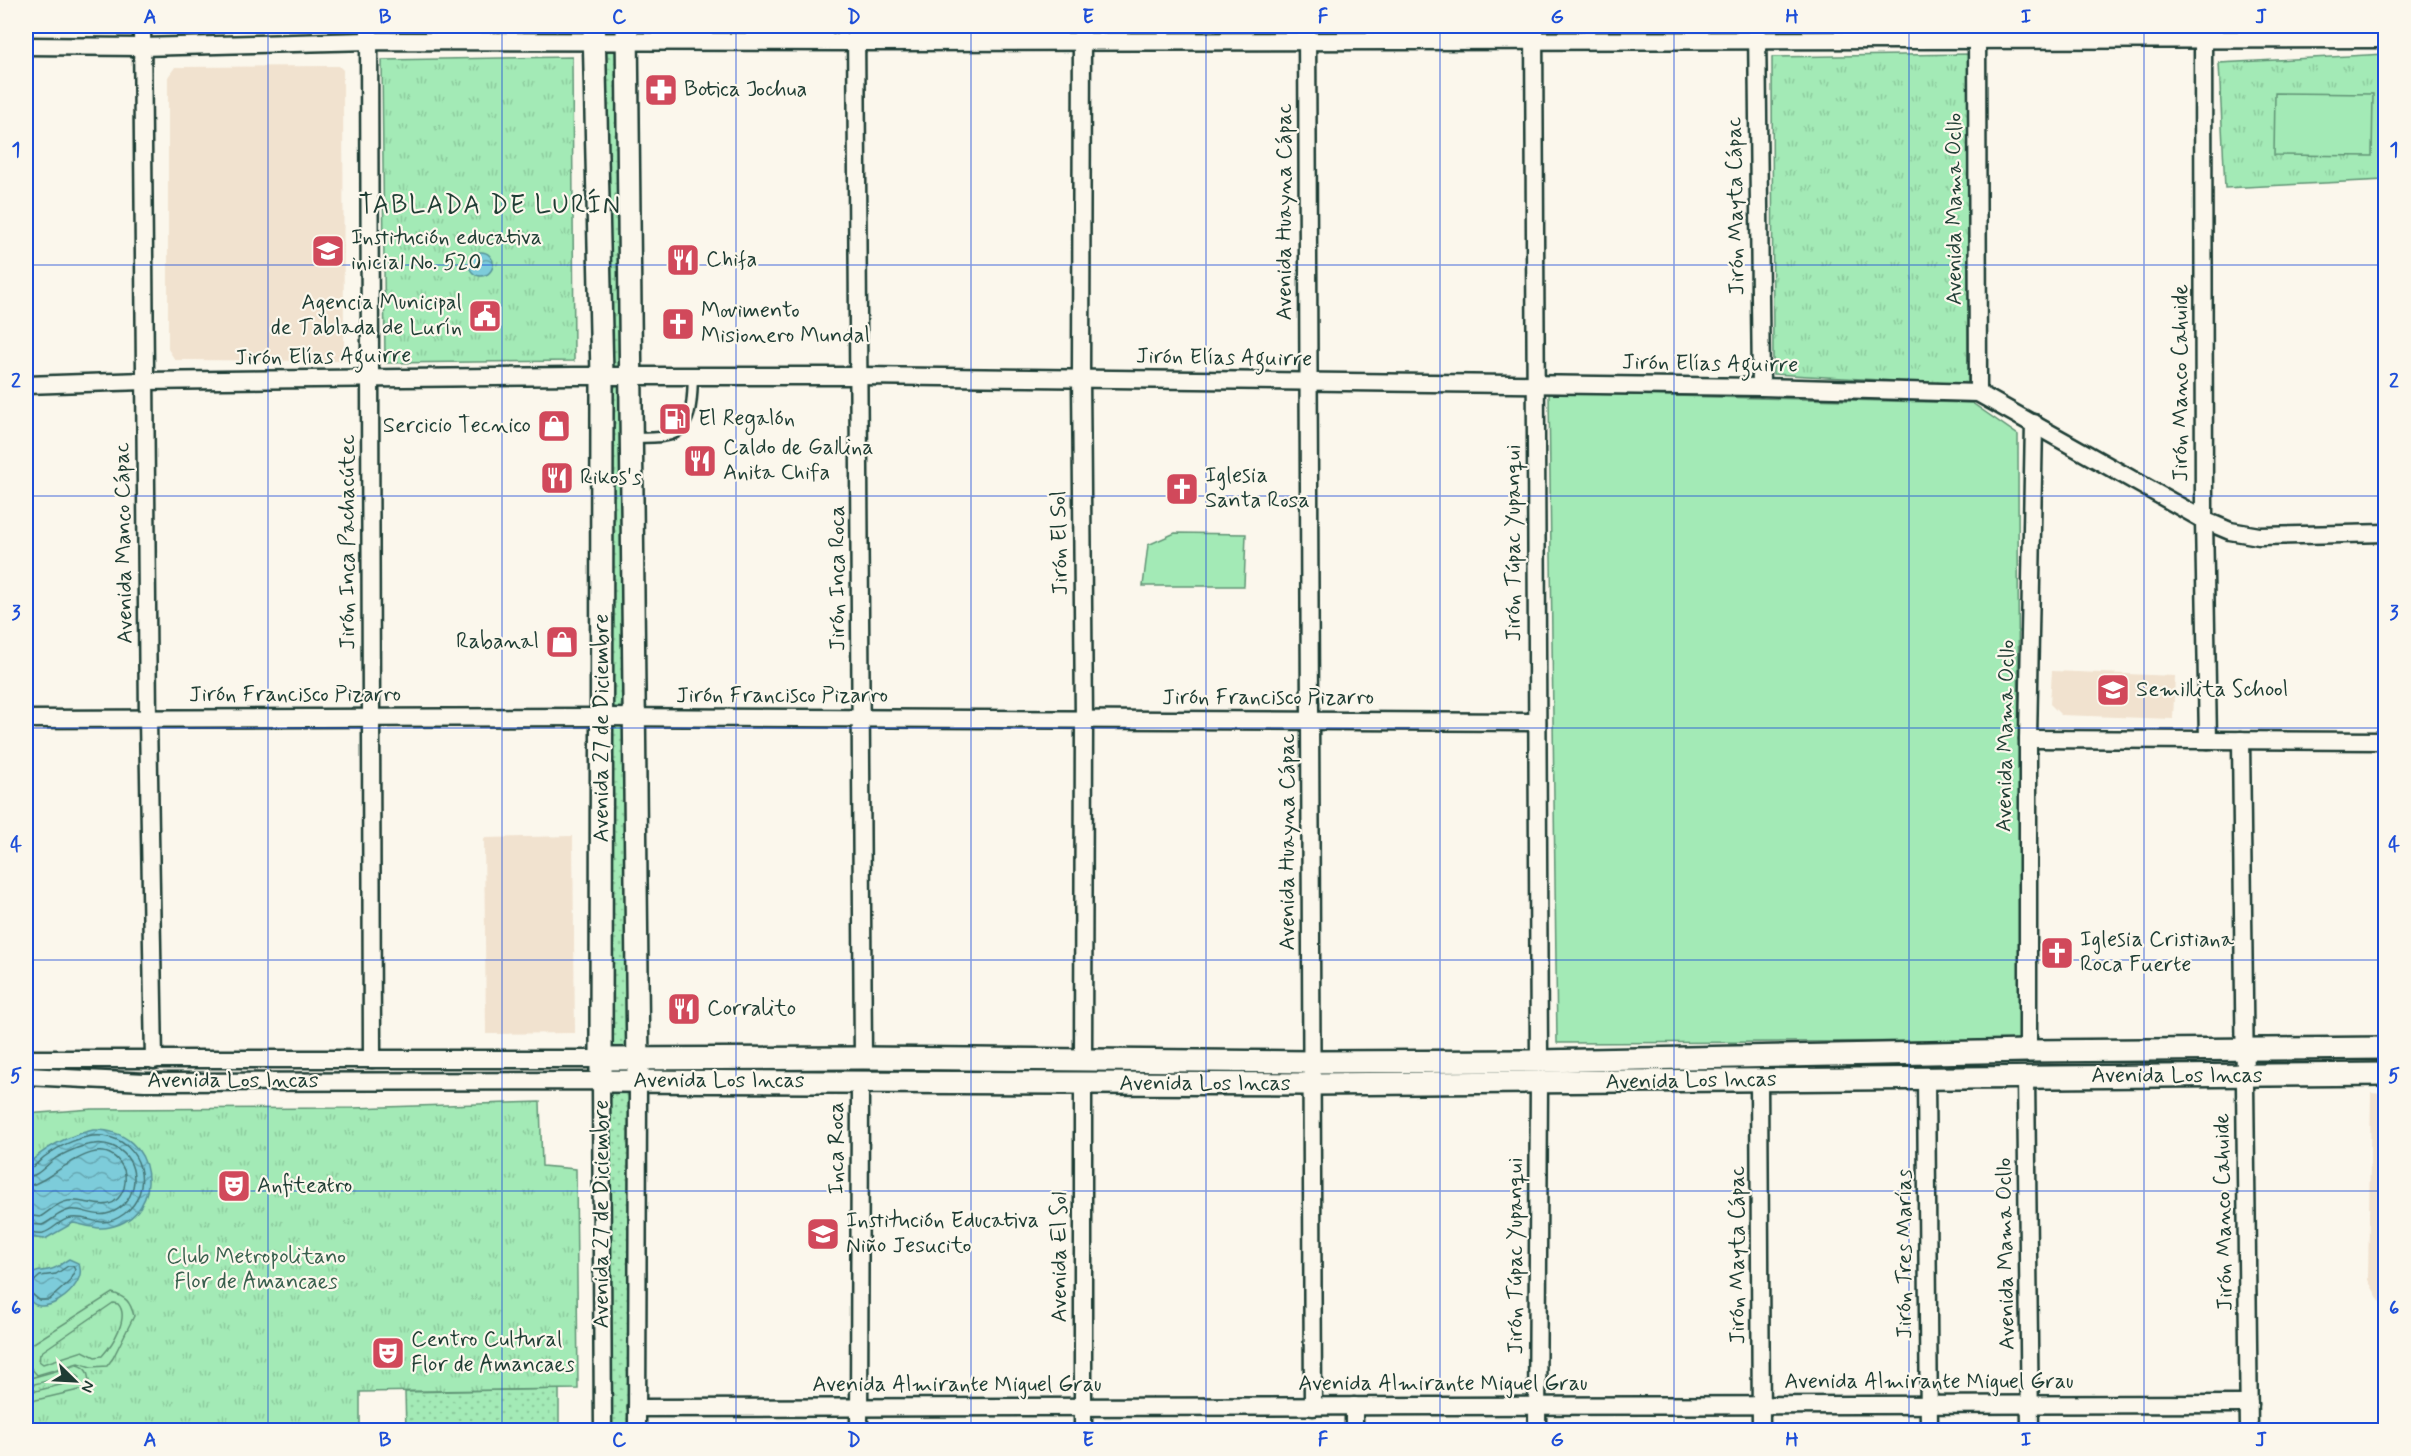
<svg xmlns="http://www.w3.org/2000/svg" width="2411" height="1456" font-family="Mynerve,sans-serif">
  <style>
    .built { fill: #f1e2cf }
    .grass { fill: url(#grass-dots); stroke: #619475; stroke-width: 1.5 }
    .park { fill: url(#park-tufts); stroke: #619475; stroke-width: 1.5 }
    .pitch { fill: #a3eab6; stroke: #619475; stroke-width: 1.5; fill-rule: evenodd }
    .water { fill: url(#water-waves); stroke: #579398; stroke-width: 1.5 }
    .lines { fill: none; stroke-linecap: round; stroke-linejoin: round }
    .shore { stroke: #457676; stroke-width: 1.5 }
    .service-casing { stroke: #1f3d34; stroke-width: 13 }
    .minor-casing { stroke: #1f3d34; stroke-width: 21 }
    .tertiary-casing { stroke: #1f3d34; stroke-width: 26 }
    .service { stroke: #fbf7ec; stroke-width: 8 }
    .minor { stroke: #fbf7ec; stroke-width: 16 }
    .tertiary { stroke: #fbf7ec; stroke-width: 21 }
    .grid { fill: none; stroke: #1d4ed8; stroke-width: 1.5; stroke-opacity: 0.55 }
    .labels { text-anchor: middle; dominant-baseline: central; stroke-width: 4.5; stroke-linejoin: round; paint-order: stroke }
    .poi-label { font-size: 22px; fill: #1f3d34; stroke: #fbf7ec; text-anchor: start }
    .street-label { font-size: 22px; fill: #1f3d34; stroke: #fbf7ec }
    .park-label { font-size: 22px; fill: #39604e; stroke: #fbf7ec }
    .quarter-label { font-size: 26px; letter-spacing: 1.5px; fill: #1f3d34; stroke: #fbf7ec }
    .neatline { fill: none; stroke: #1d4ed8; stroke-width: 2 }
    .grid-label { font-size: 20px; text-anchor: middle; font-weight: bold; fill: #1d4ed8 }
  </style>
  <defs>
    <pattern id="grass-dots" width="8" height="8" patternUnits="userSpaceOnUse" patternTransform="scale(1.5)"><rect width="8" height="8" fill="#a3eab6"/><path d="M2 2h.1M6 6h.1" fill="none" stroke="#8cca9d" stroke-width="1.8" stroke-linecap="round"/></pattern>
    <pattern id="park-tufts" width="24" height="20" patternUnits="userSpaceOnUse" patternTransform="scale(1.5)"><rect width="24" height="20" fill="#a3eab6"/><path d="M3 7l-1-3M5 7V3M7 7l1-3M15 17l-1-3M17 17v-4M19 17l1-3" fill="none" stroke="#8cca9d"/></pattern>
    <pattern id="water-waves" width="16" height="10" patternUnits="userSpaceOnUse" patternTransform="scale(1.5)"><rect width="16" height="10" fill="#7dccda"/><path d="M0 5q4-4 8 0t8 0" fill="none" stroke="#66a7b2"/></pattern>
  </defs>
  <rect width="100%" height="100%" fill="#fbf7ec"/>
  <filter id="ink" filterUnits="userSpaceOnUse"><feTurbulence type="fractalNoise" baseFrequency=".0167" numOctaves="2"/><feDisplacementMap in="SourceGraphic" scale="12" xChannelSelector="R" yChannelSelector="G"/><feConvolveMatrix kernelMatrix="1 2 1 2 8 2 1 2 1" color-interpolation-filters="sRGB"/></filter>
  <g filter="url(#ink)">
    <!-- built -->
    <g class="built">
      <polygon points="339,66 343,70 344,361 175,360 168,349 168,77 175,67"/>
      <polygon points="2052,671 2175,676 2173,719 2061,715 2050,704"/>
      <polygon points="573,836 575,1033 486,1034 484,838"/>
      <polygon points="2371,1093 2385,1094 2385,1311 2368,1280"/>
    </g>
    <!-- grass -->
    <g class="grass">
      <polygon points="603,48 619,49 624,368 610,366"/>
      <polygon points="608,383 625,383 625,713 610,713"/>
      <rect x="609" y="723" width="17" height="330"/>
      <polygon points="610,1090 631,1090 629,1430 611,1430"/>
      <polygon points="559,1389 559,1430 406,1430 405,1392"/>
    </g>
    <!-- park -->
    <g class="park">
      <polygon points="1968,54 1968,385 1773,374 1772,57"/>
      <polygon points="2385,54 2385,180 2225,188 2219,63"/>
      <polygon points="572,57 574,361 385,363 382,60"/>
      <polygon points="540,1102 542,1166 576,1169 578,1389 360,1392 360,1430 26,1430 26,1114 92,1109 353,1108"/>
    </g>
    <!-- pitch -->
    <g class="pitch">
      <polygon points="2275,93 2373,94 2372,156 2274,155"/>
      <polygon points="1549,393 1972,403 2018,435 2019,1041 1557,1043"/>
      <polygon points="1175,533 1246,534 1244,586 1143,586 1148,545"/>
      <path d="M112,1293C126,1297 130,1301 134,1316L113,1358L107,1366L91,1367L78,1363L37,1375L29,1366L26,1354L29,1346ZM113,1303L118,1304C130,1317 113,1344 102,1356L95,1357L83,1351L43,1364L39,1361L40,1354L43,1351Z"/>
      <path d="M77,1365C87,1368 88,1373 89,1382L83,1389L32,1401L26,1397V1381L27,1379ZM76,1374L79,1377L76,1381L36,1391L33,1388L34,1384Z"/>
    </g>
    <!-- water -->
    <g class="water">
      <circle cx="481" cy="264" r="12"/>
      <path d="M93,1130C159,1128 167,1215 110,1227C97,1230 86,1225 73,1223L45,1239L26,1237V1166C45,1147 67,1136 93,1130Z"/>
      <path d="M69,1259L78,1263C93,1286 29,1332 26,1287C30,1268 38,1273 52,1269C58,1268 63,1262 69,1259Z"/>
    </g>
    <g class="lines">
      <!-- shore -->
      <g class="shore">
        <path d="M26,1170C33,1169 38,1162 44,1157C59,1146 83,1134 103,1136C143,1140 155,1192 124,1214C100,1231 91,1215 71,1218C60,1219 54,1230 43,1233C37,1234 32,1232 26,1231"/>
        <path d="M26,1177C38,1177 46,1165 56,1158C67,1152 81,1145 94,1144C106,1142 119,1147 127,1157C142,1177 132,1209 106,1214C93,1217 82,1208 70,1210C58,1212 52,1221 42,1225L26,1224"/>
        <path d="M26,1186C49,1186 98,1125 122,1166C126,1172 126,1180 124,1188C113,1218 88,1198 68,1201C56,1203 50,1211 40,1217L26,1215"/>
        <polyline points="26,1285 31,1284 40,1276 56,1274 68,1266 73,1266 75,1270 69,1282 49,1300 39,1300 31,1293 26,1292"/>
      </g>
      <defs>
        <path id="service" d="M632,438C644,437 659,439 671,435C694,428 692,395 693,376"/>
        <g id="minor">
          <polyline points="142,26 148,719 154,1060"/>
          <polyline points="369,26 372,1059"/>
          <polyline points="856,26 863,1058"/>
          <polyline points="1082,26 1081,378 1084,720 1083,1060"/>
          <polyline points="1307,26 1313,1407"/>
          <polyline points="1534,26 1539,1061"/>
          <polyline points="1757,26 1761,387"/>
          <polyline points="1977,26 1978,393"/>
          <polyline points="2203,26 2204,520 2208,740"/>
          <polyline points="26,46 142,47 369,41 857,42 2386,39"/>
          <polyline points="26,385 144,381 575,376 859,376 1761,387 1978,393 2204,520 2230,531 2259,536 2386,533"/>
          <polyline points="26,719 603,717 1537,722"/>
          <polyline points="2028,739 2386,741"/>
          <polyline points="2241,740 2249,1430"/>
          <polyline points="2028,1051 2028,739 2034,423"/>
          <polyline points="26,1059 602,1059"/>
          <polyline points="26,1076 145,1082 601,1081 603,1430"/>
          <polyline points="2026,1077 2030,1430"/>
          <polyline points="1926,1078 1929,1430"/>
          <polyline points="1759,1080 1761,1430"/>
          <polyline points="1354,1406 1354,1430"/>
          <polyline points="637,1408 2249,1404"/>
          <polyline points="637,1430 638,1080"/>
          <polyline points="859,1430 860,1082"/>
          <polyline points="1083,1430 1083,1083"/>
          <polyline points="1537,1430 1539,1082"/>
        </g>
        <g id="tertiary">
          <polyline points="594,26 602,376 601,1081 1311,1084 2386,1074"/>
          <polyline points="627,26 638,1071"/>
          <polyline points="602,1059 863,1058 1311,1062 1539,1061 2028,1051 2386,1048"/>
        </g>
      </defs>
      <!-- service casing -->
      <use href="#service" class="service-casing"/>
      <!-- minor casing -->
      <use href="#minor" class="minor-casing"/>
      <!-- tertiary casing -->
      <use href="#tertiary" class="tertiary-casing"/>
      <!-- service -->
      <use href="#service" class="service"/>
      <!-- minor -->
      <use href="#minor" class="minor"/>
      <!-- tertiary -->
      <use href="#tertiary" class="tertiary"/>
    </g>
  </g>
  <!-- grid -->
  <path class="grid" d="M268,26V1430M502,26V1430M736,26V1430M971,26V1430M1206,26V1430M1440,26V1430M1674,26V1430M1909,26V1430M2144,26V1430M26,265H2386M26,496H2386M26,728H2386M26,960H2386M26,1191H2386"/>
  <!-- icons -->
  <defs>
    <symbol id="pharmacy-square" viewBox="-11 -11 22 22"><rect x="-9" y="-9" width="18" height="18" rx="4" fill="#d1495b" stroke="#fbf7ec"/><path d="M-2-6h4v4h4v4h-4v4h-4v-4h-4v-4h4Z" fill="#fff"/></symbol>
    <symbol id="school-square" viewBox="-11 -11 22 22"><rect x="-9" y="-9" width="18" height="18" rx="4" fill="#d1495b" stroke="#fbf7ec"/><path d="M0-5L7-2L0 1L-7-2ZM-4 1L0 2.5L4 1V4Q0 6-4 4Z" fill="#fff"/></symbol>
    <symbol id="restaurant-square" viewBox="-11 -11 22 22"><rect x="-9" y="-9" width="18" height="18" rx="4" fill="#d1495b" stroke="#fbf7ec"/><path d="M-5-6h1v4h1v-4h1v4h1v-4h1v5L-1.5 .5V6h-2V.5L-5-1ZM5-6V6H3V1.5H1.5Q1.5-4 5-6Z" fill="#fff"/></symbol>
    <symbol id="civic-square" viewBox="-11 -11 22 22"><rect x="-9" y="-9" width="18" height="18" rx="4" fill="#d1495b" stroke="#fbf7ec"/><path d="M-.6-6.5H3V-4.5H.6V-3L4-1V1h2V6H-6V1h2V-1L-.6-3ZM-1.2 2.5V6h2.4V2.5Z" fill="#fff"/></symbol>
    <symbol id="church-square" viewBox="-11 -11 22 22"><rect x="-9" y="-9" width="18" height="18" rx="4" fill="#d1495b" stroke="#fbf7ec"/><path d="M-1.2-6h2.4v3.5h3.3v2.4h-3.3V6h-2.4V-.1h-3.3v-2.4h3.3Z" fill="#fff"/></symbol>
    <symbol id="fuel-square" viewBox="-11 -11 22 22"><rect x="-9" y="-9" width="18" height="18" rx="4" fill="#d1495b" stroke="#fbf7ec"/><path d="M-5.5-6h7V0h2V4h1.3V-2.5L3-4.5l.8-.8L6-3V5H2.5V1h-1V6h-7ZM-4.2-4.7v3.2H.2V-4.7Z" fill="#fff"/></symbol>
    <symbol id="shop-square" viewBox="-11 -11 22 22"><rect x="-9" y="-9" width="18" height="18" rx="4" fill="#d1495b" stroke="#fbf7ec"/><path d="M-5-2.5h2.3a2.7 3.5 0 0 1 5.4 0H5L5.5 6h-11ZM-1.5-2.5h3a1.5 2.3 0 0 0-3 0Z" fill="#fff"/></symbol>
    <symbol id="theatre-square" viewBox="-11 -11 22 22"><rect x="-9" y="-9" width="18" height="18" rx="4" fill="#d1495b" stroke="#fbf7ec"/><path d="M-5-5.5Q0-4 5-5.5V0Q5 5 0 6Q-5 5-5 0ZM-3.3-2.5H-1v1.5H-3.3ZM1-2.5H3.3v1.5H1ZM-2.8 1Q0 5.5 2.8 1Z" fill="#fff"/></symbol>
  </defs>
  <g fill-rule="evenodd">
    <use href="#pharmacy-square" x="642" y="71" width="38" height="38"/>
    <use href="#school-square" x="309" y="232" width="38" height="38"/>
    <use href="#restaurant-square" x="664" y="241" width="38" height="38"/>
    <use href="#civic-square" x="466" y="297" width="38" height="38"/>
    <use href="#church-square" x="659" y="305" width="38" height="38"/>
    <use href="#fuel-square" x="656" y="400" width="38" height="38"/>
    <use href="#shop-square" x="535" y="407" width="38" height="38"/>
    <use href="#restaurant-square" x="681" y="442" width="38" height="38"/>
    <use href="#restaurant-square" x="538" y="459" width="38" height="38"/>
    <use href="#church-square" x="1163" y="470" width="38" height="38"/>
    <use href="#shop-square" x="543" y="623" width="38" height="38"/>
    <use href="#school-square" x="2094" y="671" width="38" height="38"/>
    <use href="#church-square" x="2038" y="934" width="38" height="38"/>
    <use href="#restaurant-square" x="665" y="990" width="38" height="38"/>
    <use href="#theatre-square" x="215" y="1167" width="38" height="38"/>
    <use href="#school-square" x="804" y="1215" width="38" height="38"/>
    <use href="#theatre-square" x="369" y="1334" width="38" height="38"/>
  </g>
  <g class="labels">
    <!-- poi labels -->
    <g class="poi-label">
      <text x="684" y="90">Botica Jochua</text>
      <text x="351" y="238">Institución educativa<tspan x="351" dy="25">inicial No. 520</tspan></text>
      <text x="706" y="260">Chifa</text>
      <text x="462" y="303" text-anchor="end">Agencia Municipal<tspan x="462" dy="25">de Tablada de Lurín</tspan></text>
      <text x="701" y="311">Movimento<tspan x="701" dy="25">Misionero Mundal</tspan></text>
      <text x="698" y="419">El Regalón</text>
      <text x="531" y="426" text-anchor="end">Sercicio Tecnico</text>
      <text x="723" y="448">Caldo de Gallina<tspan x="723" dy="25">Anita Chifa</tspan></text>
      <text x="1205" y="476">Iglesia<tspan x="1205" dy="25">Santa Rosa</tspan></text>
      <text x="580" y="478">Rikos's</text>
      <text x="539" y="642" text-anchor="end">Rabanal</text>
      <text x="2136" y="690">Semillita School</text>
      <text x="2080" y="940">Iglesia Cristiana<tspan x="2080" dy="25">Roca Fuerte</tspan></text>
      <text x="707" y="1009">Corralito</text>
      <text x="257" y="1186">Anfiteatro</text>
      <text x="846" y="1221">Institución Educativa<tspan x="846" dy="25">Niño Jesucito</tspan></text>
      <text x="411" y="1340">Centro Cultural<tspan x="411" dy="25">Flor de Amancaes</tspan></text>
    </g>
    <!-- street labels -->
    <g class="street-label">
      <text transform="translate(1736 206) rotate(-91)">Jirón Mayta Cápac</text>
      <text transform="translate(1955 209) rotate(-90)">Avenida Mama Ocllo</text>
      <text transform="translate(1285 212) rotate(-90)">Avenida Huayna Cápac</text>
      <text transform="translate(323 357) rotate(-1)">Jirón Elías Aguirre</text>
      <text transform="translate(1224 358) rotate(1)">Jirón Elías Aguirre</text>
      <text transform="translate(1710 364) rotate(1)">Jirón Elías Aguirre</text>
      <text transform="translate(2181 383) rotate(-90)">Jirón Manco Cahuide</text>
      <text transform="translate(348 542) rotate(-90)">Jirón Inca Pachacútec</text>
      <text transform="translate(124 543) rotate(-91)">Avenida Manco Cápac</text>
      <text transform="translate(1060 543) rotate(-91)">Jirón El Sol</text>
      <text transform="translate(1514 543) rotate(-90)">Jirón Túpac Yupanqui</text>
      <text transform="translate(838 578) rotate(-90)">Jirón Inca Roca</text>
      <text x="295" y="695">Jirón Francisco Pizarro</text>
      <text x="782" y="696">Jirón Francisco Pizarro</text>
      <text x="1268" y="698">Jirón Francisco Pizarro</text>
      <text transform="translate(602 728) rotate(-90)">Avenida 27 de Diciembre</text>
      <text transform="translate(2006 736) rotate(-89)">Avenida Mama Ocllo</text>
      <text transform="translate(1288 842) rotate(-90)">Avenida Huayna Cápac</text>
      <text x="2177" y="1076">Avenida Los Incas</text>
      <text x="233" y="1081">Avenida Los Incas</text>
      <text x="719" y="1081">Avenida Los Incas</text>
      <text transform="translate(1691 1081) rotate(-1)">Avenida Los Incas</text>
      <text x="1205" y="1084">Avenida Los Incas</text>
      <text transform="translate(837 1148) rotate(-90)">Inca Roca</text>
      <text transform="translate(2224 1212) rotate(-91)">Jirón Manco Cahuide</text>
      <text transform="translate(602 1214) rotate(-90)">Avenida 27 de Diciembre</text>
      <text transform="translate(1905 1254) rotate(-90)">Jirón Tres Marías</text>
      <text transform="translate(2006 1254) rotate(-91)">Avenida Mama Ocllo</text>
      <text transform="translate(1738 1255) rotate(-90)">Jirón Mayta Cápac</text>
      <text transform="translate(1516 1256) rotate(-90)">Jirón Túpac Yupanqui</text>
      <text transform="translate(1060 1257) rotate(-90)">Avenida El Sol</text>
      <text x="1929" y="1382">Avenida Almirante Miguel Grau</text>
      <text x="1443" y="1384">Avenida Almirante Miguel Grau</text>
      <text x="957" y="1385">Avenida Almirante Miguel Grau</text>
    </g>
    <!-- park labels -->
    <g class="park-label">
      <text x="256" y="1257">Club Metropolitano<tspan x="256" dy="25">Flor de Amancaes</tspan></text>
    </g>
    <!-- quarter labels -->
    <g class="quarter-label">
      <text x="490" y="206">TABLADA DE LURÍN</text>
    </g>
  </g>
  <!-- margin -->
  <rect width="2411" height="1456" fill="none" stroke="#fbf7ec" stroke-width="66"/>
  <!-- north arrow -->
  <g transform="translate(75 1381) rotate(114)" stroke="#fbf7ec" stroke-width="4.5" paint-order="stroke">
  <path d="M0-4.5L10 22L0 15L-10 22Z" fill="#1f3d34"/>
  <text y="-9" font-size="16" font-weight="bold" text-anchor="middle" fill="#1f3d34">N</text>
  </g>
  <rect x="33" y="33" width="2345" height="1390" class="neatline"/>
  <g class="grid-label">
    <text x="150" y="23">A</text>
    <text x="385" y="23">B</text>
    <text x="619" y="23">C</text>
    <text x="854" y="23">D</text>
    <text x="1088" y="23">E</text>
    <text x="1323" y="23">F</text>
    <text x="1557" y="23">G</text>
    <text x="1792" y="23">H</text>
    <text x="2026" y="23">I</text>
    <text x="2261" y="23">J</text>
    <text x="16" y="156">1</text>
    <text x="2394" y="156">1</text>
    <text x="16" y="387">2</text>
    <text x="2394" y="387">2</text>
    <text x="16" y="619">3</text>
    <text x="2394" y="619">3</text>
    <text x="16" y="851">4</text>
    <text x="2394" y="851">4</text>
    <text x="16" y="1082">5</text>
    <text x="2394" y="1082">5</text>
    <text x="16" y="1314">6</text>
    <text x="2394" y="1314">6</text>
    <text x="150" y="1446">A</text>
    <text x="385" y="1446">B</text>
    <text x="619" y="1446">C</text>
    <text x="854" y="1446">D</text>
    <text x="1088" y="1446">E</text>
    <text x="1323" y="1446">F</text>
    <text x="1557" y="1446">G</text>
    <text x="1792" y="1446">H</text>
    <text x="2026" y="1446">I</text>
    <text x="2261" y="1446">J</text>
  </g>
</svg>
